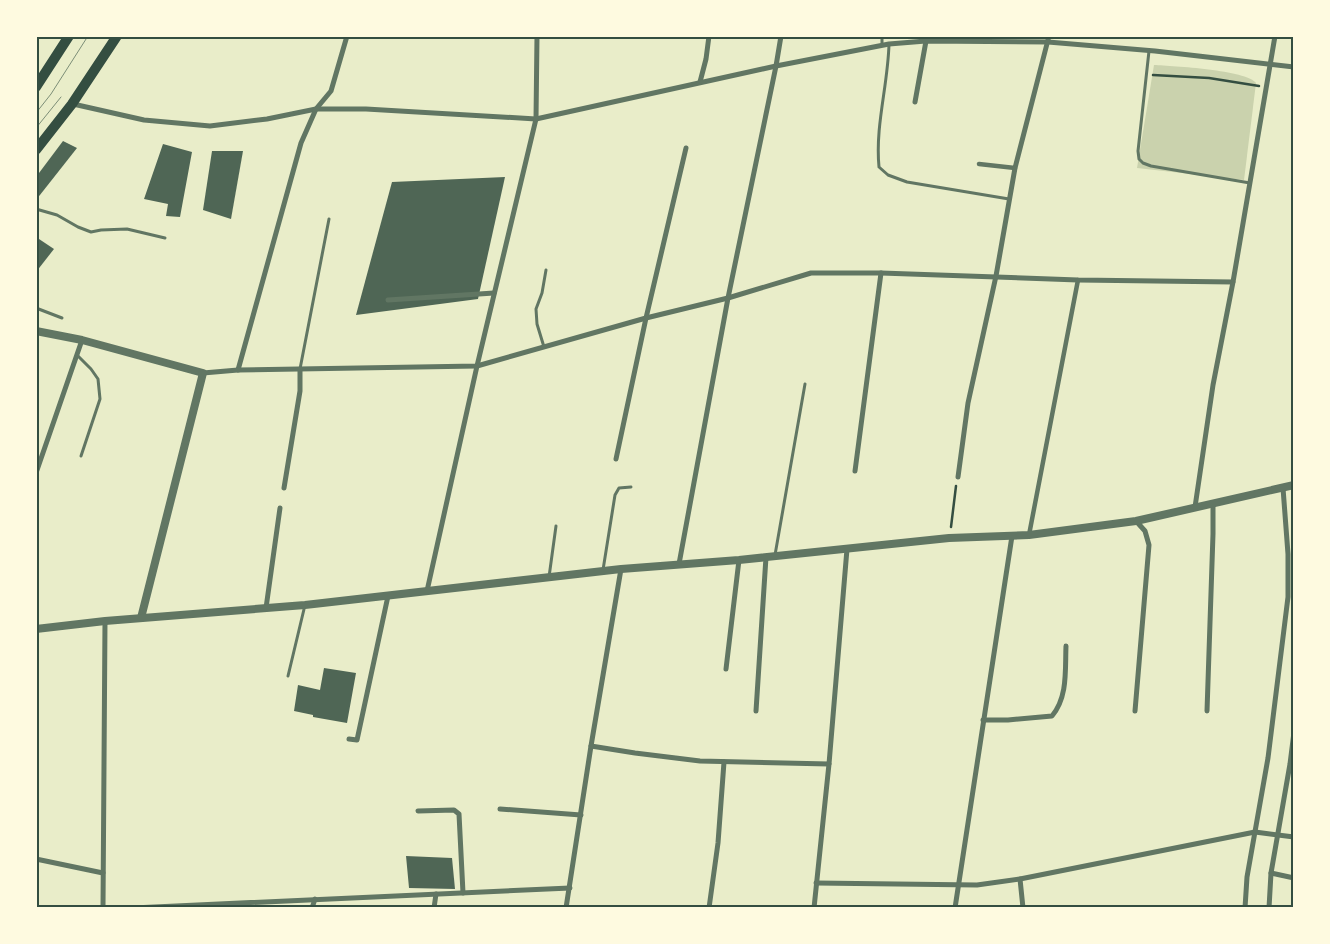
<svg xmlns="http://www.w3.org/2000/svg" width="1330" height="944" font-family="'Asap Condensed',sans-serif">
  <style>
    .green { fill: #cad2ad }
    .building { fill: #4f6655 }
    .lines { fill: none; stroke-linecap: round; stroke-linejoin: round }
    .path { stroke: #344e41; stroke-width: 2.5 }
    .service { stroke: #617663; stroke-width: 3 }
    .pedestrian { stroke: #617663; stroke-width: 4.5 }
    .minor { stroke: #617663; stroke-width: 5 }
    .tertiary { stroke: #617663; stroke-width: 8 }
    .primary { stroke: #344e41; stroke-width: 10 }
    .tram { stroke: #7c8e77; stroke-width: 1 }
    .neatline { fill: none; stroke: #344e41; stroke-width: 2 }
  </style>
  <rect width="100%" height="100%" fill="#e9edc9"/>
  <!-- green -->
  <path class="green" d="M1154,65C1173,66 1246,70 1256,83L1244,180L1137,168Z"/>
  <!-- building -->
  <g class="building">
    <polygon points="63,141 77,148 36,200 36,177"/>
    <polygon points="163,144 192,152 180,217 166,216 168,204 144,199"/>
    <polygon points="212,151 243,151 231,219 203,210"/>
    <polygon points="505,177 478,299 356,315 392,182"/>
    <polygon points="36,237 54,249 36,272"/>
    <polygon points="324,668 356,673 347,723 313,717 313,715 294,711 298,685 320,690"/>
    <polygon points="406,856 452,858 455,889 409,888"/>
  </g>
  <g class="lines">
    <!-- path -->
    <g class="path">
      <polyline points="1153,75 1209,78 1259,86"/>
      <polyline points="951,527 956,486"/>
    </g>
    <!-- service -->
    <g class="service">
      <polyline points="882,36 882,45"/>
      <path d="M889,44C888,85 875,126 879,167L888,175L907,182L1009,199"/>
      <polyline points="1149,51 1138,151 1139,159 1143,163 1151,166 1250,183"/>
      <polyline points="36,209 57,215 78,227 91,232 101,230 127,229 165,238"/>
      <polyline points="36,308 62,318"/>
      <polyline points="544,347 537,324 536,309 542,293 546,270"/>
      <polyline points="77,355 91,369 98,379 100,399 81,456"/>
      <polyline points="300,369 329,219"/>
      <polyline points="775,555 805,384"/>
      <polyline points="603,570 615,495 619,488 631,487"/>
      <polyline points="549,577 556,526"/>
      <polyline points="288,676 305,605"/>
    </g>
    <!-- pedestrian -->
    <g class="pedestrian">
      <polyline points="979,164 1015,168"/>
      <polyline points="1029,535 1078,280"/>
    </g>
    <!-- minor -->
    <g class="minor">
      <polyline points="700,82 706,59 709,36"/>
      <polyline points="915,102 926,41"/>
      <polyline points="73,104 144,120 210,126 267,119 316,109 366,109 536,119 776,66 889,44 926,41 1048,42 1155,51 1294,67"/>
      <polyline points="388,300 494,293"/>
      <polyline points="238,370 301,143 316,109 331,91 347,36"/>
      <polyline points="203,373 238,370 477,366 646,318 728,298 811,273 881,273 1078,280 1233,282"/>
      <polyline points="616,459 646,318 686,148"/>
      <polyline points="855,471 881,273"/>
      <polyline points="36,473 82,340"/>
      <polyline points="958,477 968,403 996,276 1015,168 1049,36"/>
      <polyline points="284,488 300,391 300,369"/>
      <polyline points="1195,507 1213,385 1233,282 1275,36"/>
      <polyline points="679,564 728,298 776,66 781,36"/>
      <polyline points="427,591 477,366 536,119 537,36"/>
      <polyline points="266,608 280,508"/>
      <polyline points="726,669 739,560"/>
      <polyline points="756,711 766,557"/>
      <polyline points="1135,711 1149,545 1145,531 1136,521"/>
      <polyline points="1207,711 1213,534 1213,503"/>
      <path d="M983,720H1008L1052,716C1068,697 1065,670 1066,646"/>
      <polyline points="349,739 357,740 388,596"/>
      <polyline points="591,746 635,753 700,761 829,764"/>
      <polyline points="500,809 581,815"/>
      <polyline points="418,811 454,810 459,814 463,893"/>
      <polyline points="36,859 103,873"/>
      <polyline points="1271,873 1294,878"/>
      <polyline points="1020,879 1023,908"/>
      <polyline points="816,883 977,885 1020,879 1255,832 1294,837"/>
      <polyline points="103,908 105,621"/>
      <polyline points="133,908 570,888"/>
      <polyline points="312,908 315,899"/>
      <polyline points="434,908 436,894"/>
      <polyline points="566,908 591,746 621,569"/>
      <polyline points="709,908 718,843 724,762"/>
      <polyline points="814,908 829,764 847,549"/>
      <polyline points="955,908 1012,536"/>
      <polyline points="1245,908 1247,877 1268,758 1288,597 1288,554 1283,488"/>
      <polyline points="1269,908 1271,873 1290,764 1294,732"/>
    </g>
    <!-- tertiary -->
    <g class="tertiary">
      <polyline points="36,331 82,340 203,373 141,618"/>
      <polyline points="36,629 105,621 305,605 621,569 739,560 949,538 1029,535 1136,521 1294,485"/>
    </g>
    <!-- primary -->
    <g class="primary">
      <polyline points="36,87 69,36"/>
      <polyline points="36,150 72,104 117,36"/>
    </g>
    <!-- tram -->
    <g class="tram">
      <polyline points="36,113 51,94 88,36"/>
      <polyline points="36,128 61,97"/>
    </g>
  </g>
  <!-- border -->
  <rect width="1330" height="944" fill="none" stroke="#fefae0" stroke-width="75"/>
  <rect x="38" y="38" width="1254" height="868" class="neatline"/>
</svg>
